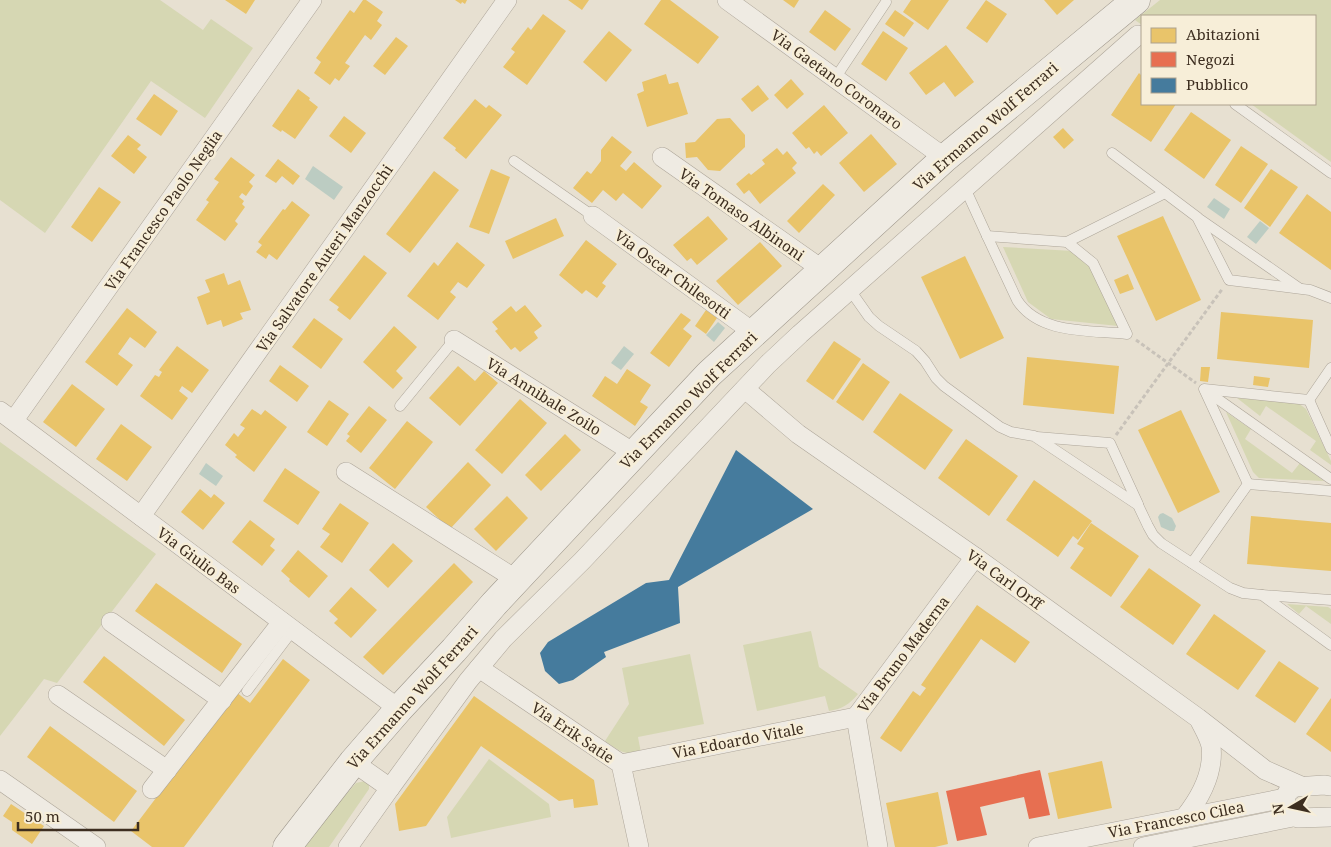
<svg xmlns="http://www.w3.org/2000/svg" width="1331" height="847" font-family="'Noto Serif',serif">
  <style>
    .green { fill: #d6d7b3 }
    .water { fill: #bcccc2 }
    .homes { fill: #e9c46a }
    .shops { fill: #e76f51 }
    .public { fill: #457b9d }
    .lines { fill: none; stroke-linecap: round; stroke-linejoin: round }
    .lane-casing { stroke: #ada599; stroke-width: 11 }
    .street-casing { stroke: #ada599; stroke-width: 20 }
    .secondary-casing { stroke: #9c958a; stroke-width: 29 }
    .path { stroke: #c8c2b9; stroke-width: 3; stroke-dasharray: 4 2.5; stroke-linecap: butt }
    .lane { stroke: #efebe3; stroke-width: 10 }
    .street { stroke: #efebe3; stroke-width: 19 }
    .secondary { stroke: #efebe3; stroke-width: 28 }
    .labels { text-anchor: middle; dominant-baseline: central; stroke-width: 5; stroke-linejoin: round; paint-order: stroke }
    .street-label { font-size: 15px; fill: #3d2e20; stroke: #f7eed8 }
  </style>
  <rect width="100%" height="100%" fill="#e7e0d1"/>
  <!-- green -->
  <g class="green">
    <polygon points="0,0 160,0 203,30 211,19 253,48 205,118 151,81 45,233 0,200"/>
    <polygon points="1160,0 1331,0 1331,162 1251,104 1315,104 1315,16 1142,16 1142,25 1135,20"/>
    <polygon points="1003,247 1073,251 1091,265 1118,326 1051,319 1028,302"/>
    <polygon points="1237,398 1298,403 1306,409 1331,461 1331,465 1310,450 1316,441 1266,406 1260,416"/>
    <polygon points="1226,412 1251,429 1245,439 1292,473 1300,463 1324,481 1259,478 1253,472"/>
    <polygon points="0,442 156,554 57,683 44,679 0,736"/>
    <polygon points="1287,604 1328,607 1331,609 1331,624 1306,606 1299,614"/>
    <path d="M811,631L819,667L858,694C850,704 842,709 829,711L825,696L757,711L743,645Z"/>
    <path d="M690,654L704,724L638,737L641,753C626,756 617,750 605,741L629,704L622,668Z"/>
    <polygon points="489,759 549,804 551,817 451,838 447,817"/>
    <polygon points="365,781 369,784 369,789 329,847 303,847 323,821 356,783"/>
  </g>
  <!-- water -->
  <g class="water">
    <polygon points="313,166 343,187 334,200 305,179"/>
    <polygon points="1214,198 1230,209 1224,219 1207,207"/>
    <polygon points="1260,221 1269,228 1256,244 1247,237"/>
    <polygon points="718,322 725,328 714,342 706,335"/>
    <polygon points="624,346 634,354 621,370 611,363"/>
    <polygon points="206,463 223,476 216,486 199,474"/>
    <polygon points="1163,513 1172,518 1176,526 1174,531 1170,531 1161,527 1158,517 1160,514"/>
  </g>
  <!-- homes -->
  <g class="homes">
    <polygon points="225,0 255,0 246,14"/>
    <polygon points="363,0 366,0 383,12 377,21 382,25 371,40 365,35 345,63 350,66 339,81 335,78 330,85 314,73 321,62 316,58 350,10 354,13"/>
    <polygon points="455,0 467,0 465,4 462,2 461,4"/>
    <polygon points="568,0 589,0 582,10"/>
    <polygon points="661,0 670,0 719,37 698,64 644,24"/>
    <polygon points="783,0 799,0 794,8"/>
    <polygon points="911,0 949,0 928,30 903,12"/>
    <polygon points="986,0 1007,14 987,43 966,28"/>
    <polygon points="1044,0 1074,0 1057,15"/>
    <polygon points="825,10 851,29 835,51 809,32"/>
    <polygon points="895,10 914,23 904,37 885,24"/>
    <polygon points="543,14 566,31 527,85 503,67 515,52 511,49 528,27 531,30"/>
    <polygon points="609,31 632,50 606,82 583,62"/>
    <polygon points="883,31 908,48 886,81 861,64"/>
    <polygon points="396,37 408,46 385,75 373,66"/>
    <polygon points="946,45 974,82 955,97 944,82 926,95 909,73"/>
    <polygon points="1139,73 1142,76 1142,104 1176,104 1151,142 1111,115"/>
    <polygon points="666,74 669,84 678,82 688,114 647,127 637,94 644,91 642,82"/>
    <polygon points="791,79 804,94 787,109 774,95"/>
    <polygon points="758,85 769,99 752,112 741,99"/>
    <polygon points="298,89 310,98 309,100 318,107 295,139 282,130 281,132 272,126"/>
    <polygon points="154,94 178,111 161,136 136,119"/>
    <polygon points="475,99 486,108 489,105 502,115 466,159 455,150 456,148 443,138"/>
    <polygon points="824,105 848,133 821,156 817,151 814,154 809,147 806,149 792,133"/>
    <polygon points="1191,112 1231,140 1204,179 1164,150"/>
    <polygon points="344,116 366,133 351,153 329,136"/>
    <polygon points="730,118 745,135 745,147 720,171 708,170 697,157 686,158 685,143 695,142 717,119"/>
    <polygon points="1063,128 1074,140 1064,149 1053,137"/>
    <polygon points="871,134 897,164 864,192 839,163"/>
    <polygon points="128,135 141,145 137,149 147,157 134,174 111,156"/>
    <polygon points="612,136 632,152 620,166 626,171 634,162 662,186 642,209 623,193 616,201 603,190 592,203 573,188 587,171 591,174 601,161 601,150"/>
    <polygon points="1241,146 1268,164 1241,203 1215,185"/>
    <polygon points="777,148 783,155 787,151 797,163 792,168 796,173 760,204 749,190 744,194 736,184 749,173 751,175 765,164 762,160"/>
    <polygon points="231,157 255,175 249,182 253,186 246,196 242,193 239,197 244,201 242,204 245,207 235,221 238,224 225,241 196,220 209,202 206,200 219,182 214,179"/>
    <polygon points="278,159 300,176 293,185 282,176 276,183 265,176"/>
    <polygon points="491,169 510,177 489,234 469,227"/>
    <polygon points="1271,169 1298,187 1270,227 1244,208"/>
    <polygon points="434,171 459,190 410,253 386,234"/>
    <polygon points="823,184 835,195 799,233 787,221"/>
    <polygon points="99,187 121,202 92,242 71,227"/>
    <polygon points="1307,194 1331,212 1331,270 1279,233"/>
    <polygon points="292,201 310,215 277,260 269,254 266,259 256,252 262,245 258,242 283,209 285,210"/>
    <polygon points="708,216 728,239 697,265 691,258 687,261 673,245"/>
    <polygon points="1163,216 1201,300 1156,321 1117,236"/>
    <polygon points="556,218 564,236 513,259 505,241"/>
    <polygon points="586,240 617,264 602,283 606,286 597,298 586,290 582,294 559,275"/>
    <polygon points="457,242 485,265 467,288 458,282 450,292 456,297 438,320 407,296 434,262 438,266"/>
    <polygon points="760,242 782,266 738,305 716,281"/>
    <polygon points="364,255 387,273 350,320 337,310 339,307 329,300"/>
    <polygon points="965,256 1004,338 960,359 921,277"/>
    <polygon points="224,273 228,285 240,280 251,310 240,313 243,319 223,327 221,320 207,325 197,297 210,292 205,280"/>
    <polygon points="1128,274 1134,289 1120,294 1114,280"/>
    <polygon points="525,305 542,326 534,332 538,338 520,352 515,347 511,350 495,331 498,329 492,322 511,306 516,312"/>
    <polygon points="127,308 157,332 145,348 130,337 118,354 133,365 117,386 85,362"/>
    <polygon points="706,310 717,318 706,334 695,326"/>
    <polygon points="1221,312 1313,320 1309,368 1217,359"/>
    <polygon points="681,313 691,320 683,329 692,336 669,367 650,353"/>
    <polygon points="314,318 343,339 321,369 292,347"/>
    <polygon points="394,326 417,347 396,371 403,378 393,389 363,362"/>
    <polygon points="834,341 861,359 833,400 806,381"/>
    <polygon points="177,346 209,370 192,393 182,386 179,391 188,398 172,420 140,396 155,375 159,377 162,372 159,370"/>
    <polygon points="1027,357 1119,366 1114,414 1023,405"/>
    <polygon points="863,363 890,382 863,421 836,402"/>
    <polygon points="280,365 309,386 297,402 269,381"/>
    <polygon points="458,366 475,381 484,371 498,383 460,426 429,398"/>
    <polygon points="1201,367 1210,367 1208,382 1200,381"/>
    <polygon points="627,369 651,385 640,402 648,407 635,426 592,396 605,376 617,384"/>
    <polygon points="1254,376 1270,378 1268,387 1253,385"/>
    <polygon points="72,384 105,409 76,447 43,422"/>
    <polygon points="900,393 953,430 925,470 873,432"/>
    <polygon points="520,399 547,423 502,474 475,450"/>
    <polygon points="329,400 349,414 327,446 307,432"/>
    <polygon points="369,406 387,420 361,453 346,441 350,436 347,434"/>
    <polygon points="252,409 261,415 265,410 287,427 254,472 235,457 237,455 225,445 234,433 238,437 245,428 240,425"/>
    <polygon points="1181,410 1220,492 1178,513 1138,430"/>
    <polygon points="407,421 433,442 395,489 369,468"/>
    <polygon points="121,424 152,447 127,481 96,459"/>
    <polygon points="565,434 581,450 541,491 525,475"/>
    <polygon points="966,439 1018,476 989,516 938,478"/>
    <polygon points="468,462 491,485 450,529 426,507"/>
    <polygon points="285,468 320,492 298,525 263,501"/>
    <polygon points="1034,480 1092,521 1078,540 1073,536 1058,557 1006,520"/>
    <polygon points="200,489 211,498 214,494 225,503 203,530 181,512"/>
    <polygon points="507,496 528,518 496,551 474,529"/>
    <polygon points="340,503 369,523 342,563 320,547 330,534 322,529"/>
    <polygon points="1251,516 1331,523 1331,571 1247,564"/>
    <polygon points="250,520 275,539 270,546 275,550 262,566 232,542"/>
    <polygon points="1091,523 1139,556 1111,597 1070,568 1084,548 1077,544"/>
    <polygon points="393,543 413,561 388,588 369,570"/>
    <polygon points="298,550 328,576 309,598 289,581 290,579 281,571"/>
    <polygon points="454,563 473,582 383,675 363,657"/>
    <polygon points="1149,568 1201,605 1173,645 1120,607"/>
    <polygon points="156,583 242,644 222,673 135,611"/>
    <polygon points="351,587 377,610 351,638 334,623 338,619 329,611"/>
    <polygon points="977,605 1030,642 1015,663 981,639 901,752 880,738 913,691 920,696 926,688 921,685"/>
    <polygon points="1214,614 1266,651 1238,690 1186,654"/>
    <polygon points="104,656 185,720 164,746 83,682"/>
    <polygon points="283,659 310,680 184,847 152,847 131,831 236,692 250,703"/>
    <polygon points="1279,661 1319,688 1295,723 1255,696"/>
    <polygon points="474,696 594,780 598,805 574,808 573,799 559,801 481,746 426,826 399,831 395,804"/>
    <polygon points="1331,698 1331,752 1306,734"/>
    <polygon points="50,726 137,791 114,822 27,757"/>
    <polygon points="1102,761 1112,808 1058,819 1048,773"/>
    <polygon points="938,792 948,844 935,847 895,847 886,803"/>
    <polygon points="11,804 44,826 32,844 12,830 12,822 3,816"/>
  </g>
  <!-- shops -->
  <polygon class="shops" points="1040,770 1050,815 1029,819 1024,797 980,807 987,835 957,841 946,791"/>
  <!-- public -->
  <polygon class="public" points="736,450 813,509 678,587 680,623 604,652 606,657 573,680 559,684 545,671 540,653 548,642 646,583 669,580"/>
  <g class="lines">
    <defs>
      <g id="lane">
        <polyline points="836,77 886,2"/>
        <polyline points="1235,104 1331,173"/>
        <polyline points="1112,153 1197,217 1229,280 1310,290 1331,298"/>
        <polyline points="514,161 593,216"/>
        <polyline points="965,188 987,236 1067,242 1165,193"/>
        <polyline points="1198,218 1299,288"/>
        <path d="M987,236L1017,300C1039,335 1091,330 1127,334L1093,263L1067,242"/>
        <polyline points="850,290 869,317 879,326 916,351 925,361 936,378 944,386 1000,427 1011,432 1034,436 1138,505 1148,526 1153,535 1161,543 1230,588 1243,593 1262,595 1331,645"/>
        <polyline points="1205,390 1331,479"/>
        <polyline points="1309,400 1331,368"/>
        <polyline points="400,406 454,340"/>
        <polyline points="1037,437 1110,443 1138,504"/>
        <polyline points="1248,484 1204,389 1309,400 1331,449"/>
        <polyline points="1248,484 1331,491"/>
        <polyline points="1192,563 1248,484"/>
        <polyline points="1262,595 1331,600"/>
        <polyline points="247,691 293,630"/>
      </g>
      <g id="street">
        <polyline points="727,0 945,158"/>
        <polyline points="662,157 823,270"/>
        <polyline points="593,216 753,332"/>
        <polyline points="454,340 634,453"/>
        <polyline points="745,389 798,434 975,557 1198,718 1265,770 1301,786"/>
        <polyline points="0,411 399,709"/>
        <polyline points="14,420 312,0"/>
        <polyline points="346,472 517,580"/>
        <polyline points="141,516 507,0"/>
        <polyline points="111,622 222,700"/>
        <polyline points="479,668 621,764 639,847"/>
        <polyline points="58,695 167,770"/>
        <polyline points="621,764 856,717"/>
        <polyline points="0,780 96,847"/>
        <polyline points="1331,786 1324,785 1295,787 1287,793 1285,803 1289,813 1298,818 1331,817"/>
        <polyline points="390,788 468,681 503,639 582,561 768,364 800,334 1138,35"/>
        <polyline points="152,789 282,622"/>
        <path d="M1185,817C1200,798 1214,772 1211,746C1209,737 1204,729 1200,721"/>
        <polyline points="348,847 390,788 353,762"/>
        <polyline points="878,847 856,717 975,557"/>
        <polyline points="1038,847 1285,798"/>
        <polyline points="1143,847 1293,817"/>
      </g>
      <polyline id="secondary" points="287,847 353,762 399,709 454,650 494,604 709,374 945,158 1136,0"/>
    </defs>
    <!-- lane casing -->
    <use href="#lane" class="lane-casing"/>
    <!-- street casing -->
    <use href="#street" class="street-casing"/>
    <!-- secondary casing -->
    <use href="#secondary" class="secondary-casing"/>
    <!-- path -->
    <g class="path">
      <polyline points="1136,340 1196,383"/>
      <polyline points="1116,435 1223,288"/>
    </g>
    <!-- lane -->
    <use href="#lane" class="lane"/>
    <!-- street -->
    <use href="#street" class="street"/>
    <!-- secondary -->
    <use href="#secondary" class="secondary"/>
  </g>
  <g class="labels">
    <!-- street labels -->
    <g class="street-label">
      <text transform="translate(837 79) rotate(36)">Via Gaetano Coronaro</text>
      <text transform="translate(985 126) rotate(-41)">Via Ermanno Wolf Ferrari</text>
      <text transform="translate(163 210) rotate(-55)">Via Francesco Paolo Neglia</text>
      <text transform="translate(742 214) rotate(35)">Via Tomaso Albinoni</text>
      <text transform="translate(324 258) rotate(-55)">Via Salvatore Auteri Manzocchi</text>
      <text transform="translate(673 274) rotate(36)">Via Oscar Chilesotti</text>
      <text transform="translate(544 396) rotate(32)">Via Annibale Zoilo</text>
      <text transform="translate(688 400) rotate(-45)">Via Ermanno Wolf Ferrari</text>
      <text transform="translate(199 560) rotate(37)">Via Giulio Bas</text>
      <text transform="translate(1005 579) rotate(36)">Via Carl Orff</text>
      <text transform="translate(903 654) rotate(-53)">Via Bruno Maderna</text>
      <text transform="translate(412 697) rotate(-48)">Via Ermanno Wolf Ferrari</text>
      <text transform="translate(573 732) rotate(34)">Via Erik Satie</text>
      <text transform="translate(738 740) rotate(-11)">Via Edoardo Vitale</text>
      <text transform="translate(1176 819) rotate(-11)">Via Francesco Cilea</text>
    </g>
  </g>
  <!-- legend -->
  <rect x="1141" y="15" width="175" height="90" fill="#f7eed8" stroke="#ada18e"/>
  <rect x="1151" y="28" width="25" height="15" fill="#e9c46a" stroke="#ada18e"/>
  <text x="1186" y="40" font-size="15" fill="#3d2e20">Abitazioni</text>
  <rect x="1151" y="52" width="25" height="15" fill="#e76f51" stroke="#ada18e"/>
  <text x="1186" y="65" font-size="15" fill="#3d2e20">Negozi</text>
  <rect x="1151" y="78" width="25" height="15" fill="#457b9d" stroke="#ada18e"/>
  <text x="1186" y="90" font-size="15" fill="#3d2e20">Pubblico</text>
  <!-- north arrow -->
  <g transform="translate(1291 807) rotate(261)" stroke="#f7eed8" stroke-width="4" paint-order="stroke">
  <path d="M0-4L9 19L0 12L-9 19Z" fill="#3d2e20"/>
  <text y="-8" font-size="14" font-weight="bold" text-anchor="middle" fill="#3d2e20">N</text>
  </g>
  <!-- scale -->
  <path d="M18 822v8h120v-8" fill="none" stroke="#3d2e20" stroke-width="2.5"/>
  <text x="25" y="822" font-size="15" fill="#3d2e20" stroke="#f7eed8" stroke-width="4" paint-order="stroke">50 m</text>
</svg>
